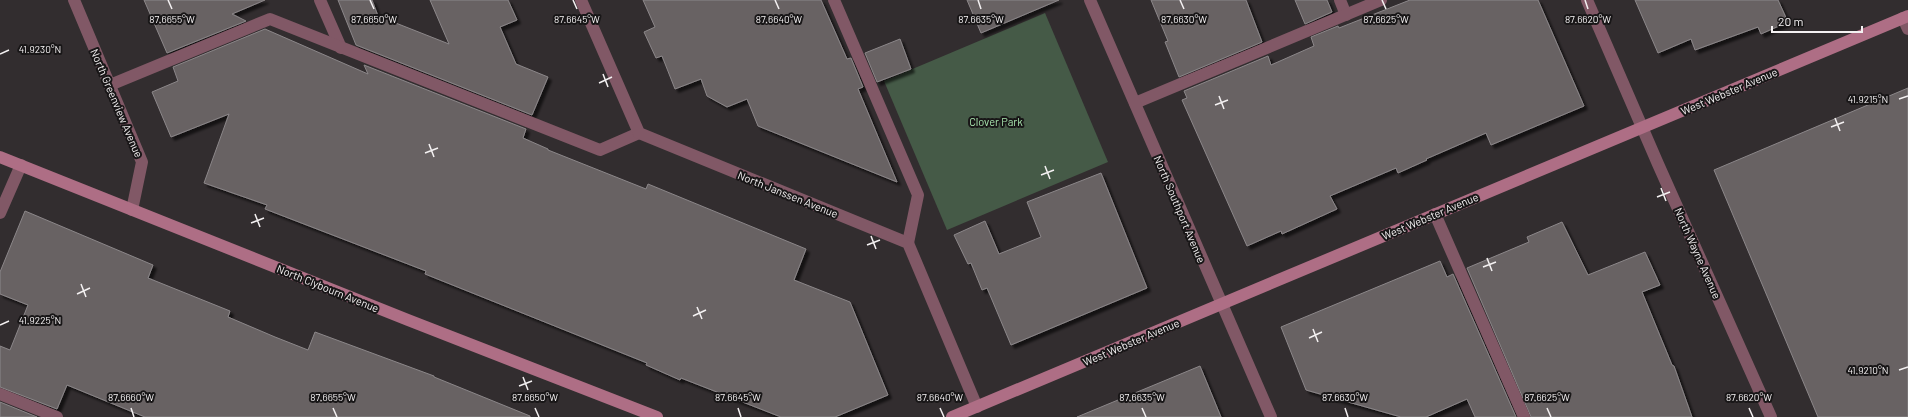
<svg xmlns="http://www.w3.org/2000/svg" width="1908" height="417" font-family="Barlow,sans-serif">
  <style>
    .green { fill: #455a47 }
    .building { fill: #676264; stroke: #8c8789; filter: url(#shadow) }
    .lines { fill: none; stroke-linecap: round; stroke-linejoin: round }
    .lane { stroke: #815866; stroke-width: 12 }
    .street { stroke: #815866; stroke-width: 12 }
    .secondary { stroke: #ae6e85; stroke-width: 12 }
    .ticks { fill: none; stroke: #f4f1f2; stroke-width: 1.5 }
    .labels { text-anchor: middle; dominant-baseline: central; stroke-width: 4; stroke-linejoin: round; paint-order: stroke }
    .street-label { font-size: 11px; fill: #f4f1f2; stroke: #181617 }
    .park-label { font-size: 11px; fill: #a7e3ad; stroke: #181617 }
    .ticks-label { font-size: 10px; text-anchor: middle; fill: #f4f1f2; stroke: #181617; stroke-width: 4; stroke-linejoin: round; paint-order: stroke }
  </style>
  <defs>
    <filter id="shadow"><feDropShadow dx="3.5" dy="3.5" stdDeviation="1" flood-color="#0009"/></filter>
  </defs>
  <rect width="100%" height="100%" fill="#322d2f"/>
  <!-- green -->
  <polygon class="green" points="1045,13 1108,162 947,230 884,81"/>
  <!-- building -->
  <g class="building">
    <polygon points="144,0 265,0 232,14 246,21 167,53"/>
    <polygon points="338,0 372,0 378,16 449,44 430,0 508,0 517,20 500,27 516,64 548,77 532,115 356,45"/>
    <polygon points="643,0 821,0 847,59 851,58 863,87 858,89 897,182 758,126 747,99 727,107 707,96 701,79 675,89 662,56 656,58 644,32 655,27"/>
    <polygon points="967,0 1059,0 981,33"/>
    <polygon points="1151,0 1246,0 1262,42 1179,77 1165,42 1168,41"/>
    <polygon points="1295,0 1327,0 1332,12 1305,24"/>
    <polygon points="1410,0 1538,0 1584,106 1491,145 1486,133 1426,159 1427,160 1398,173 1396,168 1330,196 1337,209 1282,234 1281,231 1247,246 1182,100 1187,98 1184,91 1268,56 1271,65 1314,46 1311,37 1338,26 1339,28"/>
    <polygon points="1635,0 1778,0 1788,22 1761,34 1758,27 1695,50 1691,39 1658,53"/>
    <polygon points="265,29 368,74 364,65 526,129 523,138 548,149 548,150 646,189 648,184 806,249 794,280 850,302 888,395 835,417 781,417 681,378 680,380 646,365 647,363 425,274 426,271 265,209 267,205 204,183 229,114 171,137 152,92 178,81 173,67"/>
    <polygon points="900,39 911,69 877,82 865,53"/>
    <polygon points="1908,88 1908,417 1818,417 1714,170"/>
    <polygon points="1101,173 1147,288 1011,345 987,288 982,290 971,263 968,264 954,235 985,221 999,254 1041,237 1027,202"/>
    <polygon points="25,211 153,265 148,278 230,311 228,317 275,337 308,350 315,332 434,376 434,377 530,416 530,417 145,417 67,385 57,409 0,387 0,346 10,350 28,305 0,294 0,272"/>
    <polygon points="1562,222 1588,275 1645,252 1660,285 1642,292 1672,365 1674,366 1692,417 1531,417 1467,268 1529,242 1527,237"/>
    <polygon points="1440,261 1447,277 1453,274 1516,417 1475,417 1467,399 1426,417 1401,417 1306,390 1281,327"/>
    <polygon points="1200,366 1221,417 1077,417"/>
    <polygon points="0,402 37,417 0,417"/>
  </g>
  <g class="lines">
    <!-- lane -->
    <g class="lane">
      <polyline points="320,0 341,48"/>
      <polyline points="834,0 918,195 908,243"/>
      <polyline points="1340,0 1346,15"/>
      <polyline points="1903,18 1908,29"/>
      <polyline points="110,85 270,19 600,150 639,133"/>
      <polyline points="1135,103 1381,0"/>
      <polyline points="0,213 21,165"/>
      <polyline points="1435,214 1524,417"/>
      <polyline points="0,394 57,417"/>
    </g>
    <!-- street -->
    <g class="street">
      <polyline points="74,0 142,162 132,210"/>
      <polyline points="581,0 639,133 908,243 977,407"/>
      <polyline points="1090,0 1271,417"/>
      <polyline points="1587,0 1658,164 1771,417"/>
    </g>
    <!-- secondary -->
    <g class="secondary">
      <polyline points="0,157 408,320 657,417"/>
      <polyline points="952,417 1908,16"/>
    </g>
  </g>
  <!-- ticks -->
  <path class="ticks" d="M168,0L172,9M370,0L374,9M573,0L577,9M775,0L779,9M978,0L981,9M1180,0L1184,9M1382,0L1386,9M1585,0L1588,9M0,54L9,50M603,74L608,87M599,83L612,77M1219,96L1224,109M1899,99L1908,96M1215,105L1228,100M1835,118L1840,131M1831,127L1844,122M429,144L434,157M425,153L438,148M1045,166L1050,179M1041,175L1054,170M1661,188L1666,201M1657,197L1670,192M255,214L260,227M251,223L264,218M871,236L876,249M867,245L880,240M1487,258L1492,271M1483,267L1496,262M81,284L86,297M77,294L90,288M697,307L702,319M693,316L706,310M0,325L9,321M1313,329L1318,342M1309,338L1322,332M1899,370L1908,367M523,377L528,390M519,386L532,381M131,408L134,417M333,408L337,417M535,408L539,417M738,408L741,417M940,408L944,417M1142,408L1146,417M1345,408L1348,417M1547,408L1551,417M1749,408L1753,417"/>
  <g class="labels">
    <!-- street labels -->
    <g class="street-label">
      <text transform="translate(1729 91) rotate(-23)">West Webster Avenue</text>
      <text transform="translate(117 103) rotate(67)">North Greenview Avenue</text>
      <text transform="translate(788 194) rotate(22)">North Janssen Avenue</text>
      <text transform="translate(1180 209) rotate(67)">North Southport Avenue</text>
      <text transform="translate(1430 216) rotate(-23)">West Webster Avenue</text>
      <text transform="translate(1698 253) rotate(66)">North Wayne Avenue</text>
      <text transform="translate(328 288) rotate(22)">North Clybourn Avenue</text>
      <text transform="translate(1131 342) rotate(-23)">West Webster Avenue</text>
    </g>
    <!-- park labels -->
    <g class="park-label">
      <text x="996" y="121">Clover Park</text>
    </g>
  </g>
  <g class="ticks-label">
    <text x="172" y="23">87.6655°W</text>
    <text x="374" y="23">87.6650°W</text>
    <text x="577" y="23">87.6645°W</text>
    <text x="779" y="23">87.6640°W</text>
    <text x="981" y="23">87.6635°W</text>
    <text x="1184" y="23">87.6630°W</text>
    <text x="1386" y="23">87.6625°W</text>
    <text x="1588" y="23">87.6620°W</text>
    <text x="40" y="53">41.9230°N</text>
    <text x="1868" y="103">41.9215°N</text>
    <text x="40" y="324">41.9225°N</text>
    <text x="1868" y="374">41.9210°N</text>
    <text x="131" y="401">87.6660°W</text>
    <text x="333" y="401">87.6655°W</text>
    <text x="535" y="401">87.6650°W</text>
    <text x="738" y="401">87.6645°W</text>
    <text x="940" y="401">87.6640°W</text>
    <text x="1142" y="401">87.6635°W</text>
    <text x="1345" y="401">87.6630°W</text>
    <text x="1547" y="401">87.6625°W</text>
    <text x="1749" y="401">87.6620°W</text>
  </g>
  <!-- scale -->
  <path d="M1772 26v6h90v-6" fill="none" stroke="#f4f1f2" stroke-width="2"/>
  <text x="1778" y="26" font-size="12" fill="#f4f1f2" stroke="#181617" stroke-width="3" paint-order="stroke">20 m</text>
</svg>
